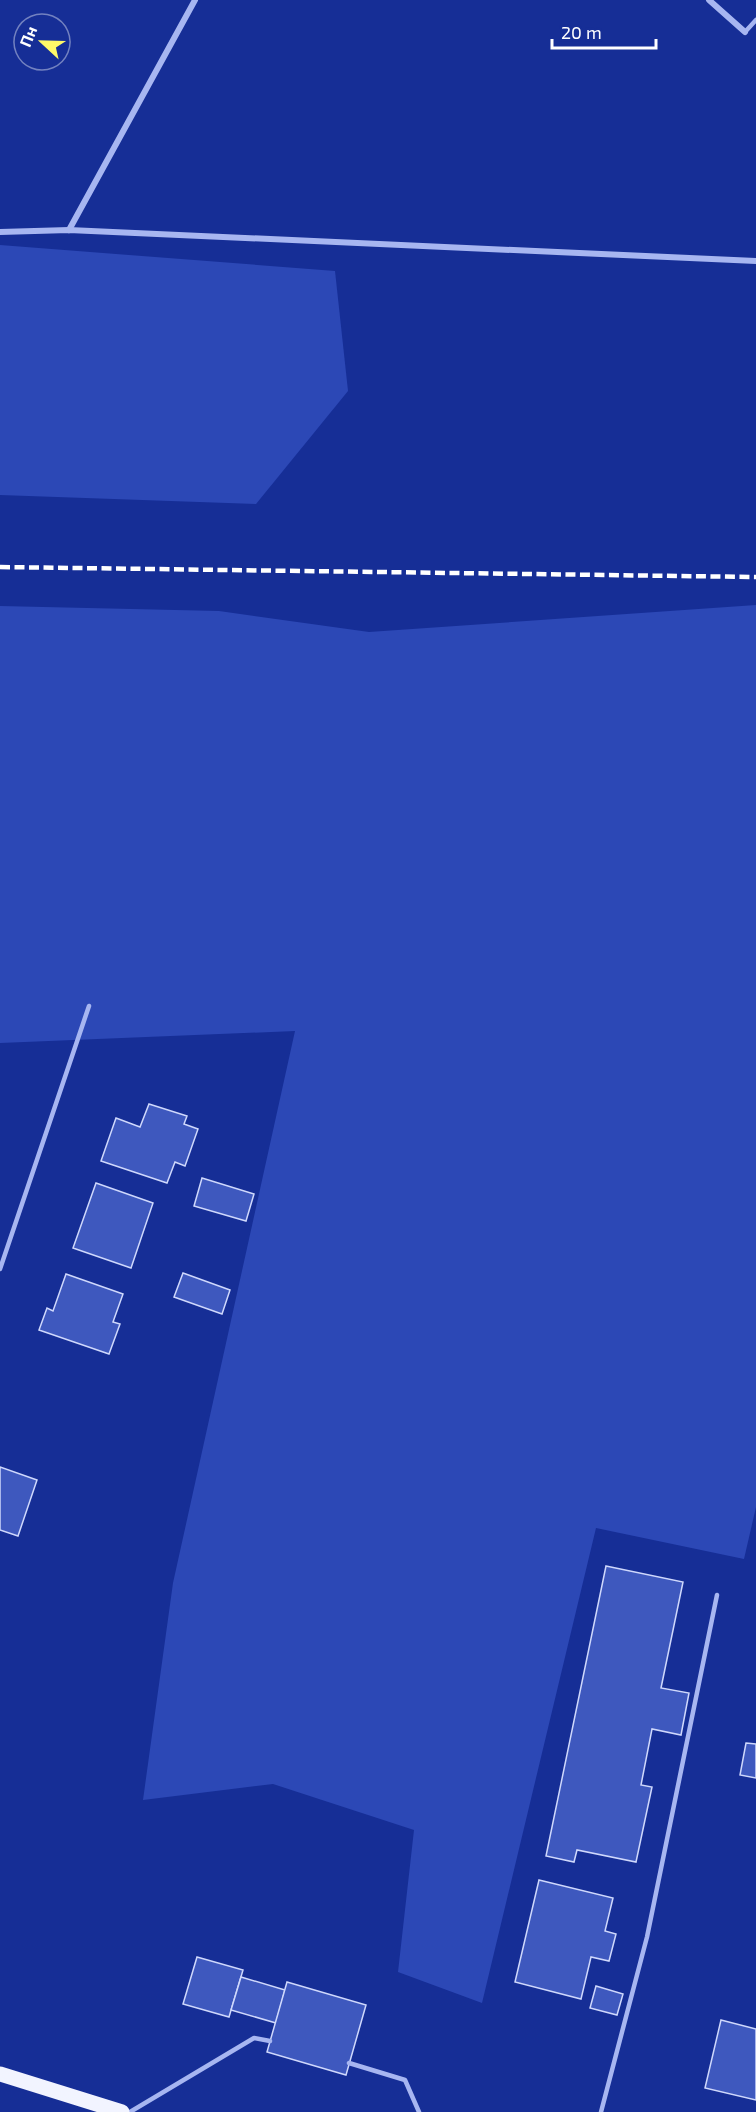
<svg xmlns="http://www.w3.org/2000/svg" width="756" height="2112" font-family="'Exo 2',sans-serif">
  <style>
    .green { fill: #2c48b6 }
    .building { fill: #3e58be; stroke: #cfd8fc; stroke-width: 1.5 }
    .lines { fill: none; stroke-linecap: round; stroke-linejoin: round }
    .lane { stroke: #a7b6f1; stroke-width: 4.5 }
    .street { stroke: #a7b6f1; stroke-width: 6 }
    .primary { stroke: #f2f4ff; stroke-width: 15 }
    .rail { stroke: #fff; stroke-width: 4.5; stroke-dasharray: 10 4.5; stroke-linecap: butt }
  </style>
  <rect width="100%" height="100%" fill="#162e96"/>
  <!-- green -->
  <g class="green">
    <polygon points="0,245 335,271 348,391 256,504 0,495"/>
    <polygon points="756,605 756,1507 744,1559 596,1528 482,2003 398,1972 414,1830 273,1784 143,1800 173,1583 295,1031 0,1043 0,606 219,611 369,632"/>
  </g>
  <!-- building -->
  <g class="building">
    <polygon points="149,1104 187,1116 184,1124 198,1129 185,1166 175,1162 167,1183 101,1161 116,1118 140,1127"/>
    <polygon points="202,1178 254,1194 246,1221 194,1206"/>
    <polygon points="96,1183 153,1203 131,1268 73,1248"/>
    <polygon points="183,1273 230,1290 222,1314 174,1297"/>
    <polygon points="66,1274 123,1294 113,1322 120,1324 109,1354 39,1330 47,1308 53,1311"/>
    <polygon points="0,1467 37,1480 18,1536 0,1530"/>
    <polygon points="606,1566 683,1582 661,1688 689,1693 681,1735 652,1729 641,1785 652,1787 636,1862 577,1850 574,1862 546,1856"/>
    <polygon points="746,1743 756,1744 756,1778 740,1775"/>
    <polygon points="539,1880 613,1898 605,1931 616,1934 609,1961 591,1957 581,1999 515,1982"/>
    <polygon points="197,1957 243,1970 229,2017 183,2004"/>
    <polygon points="241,1977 285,1990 276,2023 231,2010"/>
    <polygon points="287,1982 366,2005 346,2075 267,2052"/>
    <polygon points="596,1986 623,1994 617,2015 590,2008"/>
    <polygon points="721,2020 756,2029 756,2100 705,2088"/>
  </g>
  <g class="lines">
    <!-- lane -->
    <g class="lane">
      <polyline points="745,32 756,20"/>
      <polyline points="0,1269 89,1006"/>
      <polyline points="349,2063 405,2080 419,2112"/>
      <polyline points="130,2112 254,2038 270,2041"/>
      <polyline points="601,2112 647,1937 717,1595"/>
    </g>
    <!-- street -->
    <g class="street">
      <polyline points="709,0 745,32"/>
      <polyline points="69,230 195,0"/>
      <polyline points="0,232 69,230 756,261"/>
    </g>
    <!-- primary -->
    <polyline class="primary" points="0,2074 122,2112"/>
    <!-- rail -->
    <polyline class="rail" points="0,567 756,577"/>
  </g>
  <!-- north arrow -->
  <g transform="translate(42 42) rotate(292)"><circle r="28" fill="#162e96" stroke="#7382c0" stroke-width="1.5"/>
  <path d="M0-4.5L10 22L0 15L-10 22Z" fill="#fff968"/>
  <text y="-9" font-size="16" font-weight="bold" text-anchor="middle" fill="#ffffff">Пн</text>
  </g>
  <!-- scale -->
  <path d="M552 39v9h104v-9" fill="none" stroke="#ffffff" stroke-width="3"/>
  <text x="561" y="39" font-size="18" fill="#ffffff" stroke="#162e96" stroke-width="4.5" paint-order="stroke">20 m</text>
</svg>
